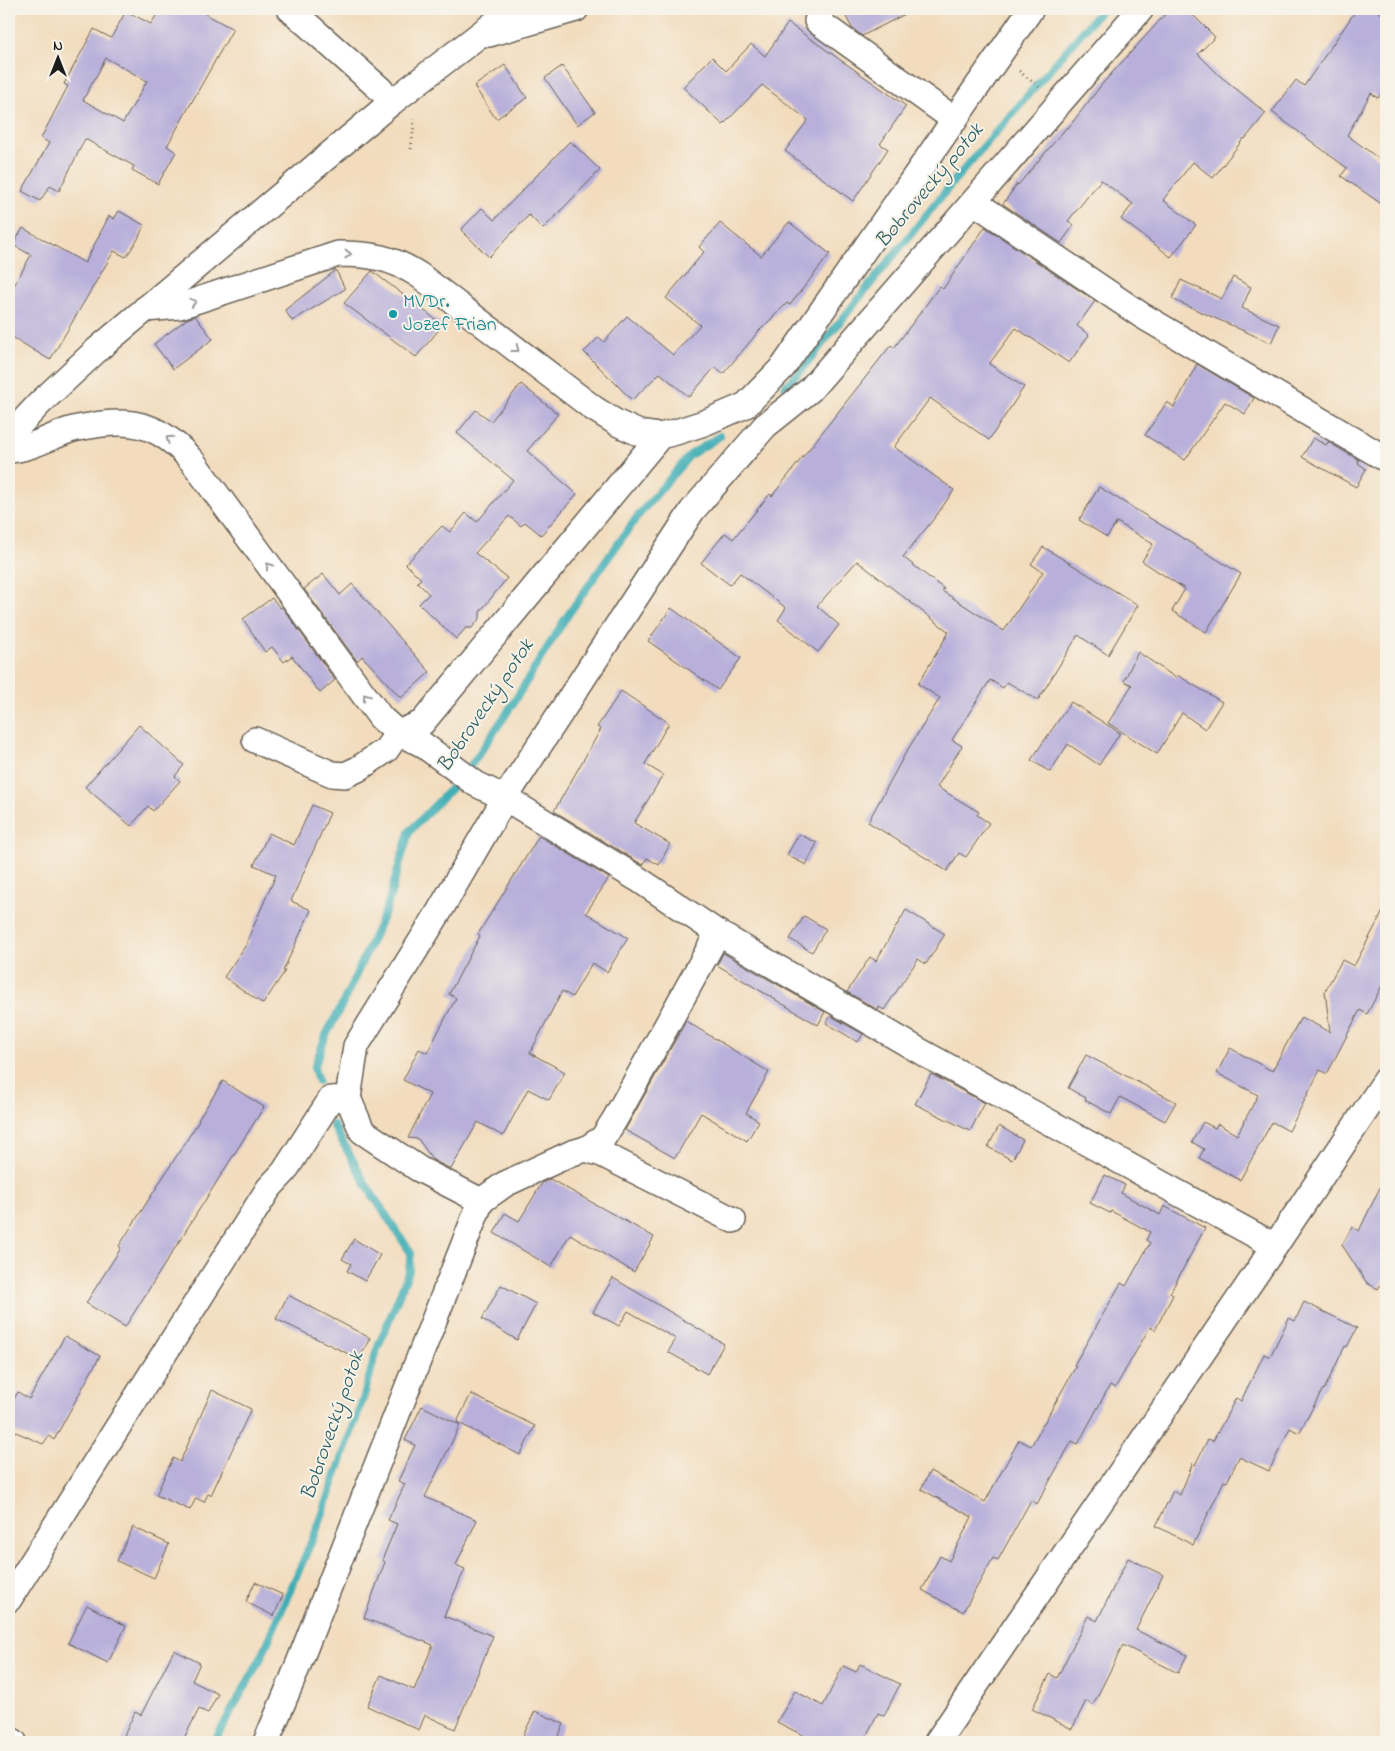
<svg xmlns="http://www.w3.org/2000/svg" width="1395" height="1751" font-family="'Indie Flower',sans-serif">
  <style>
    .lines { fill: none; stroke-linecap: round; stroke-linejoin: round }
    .stream { stroke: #3cadb5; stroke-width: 8 }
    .building { fill: #b8b0da; fill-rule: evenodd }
    .minor-casing { stroke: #675f54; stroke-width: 28 }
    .path { stroke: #675f54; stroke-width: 3; stroke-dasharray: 1 4; stroke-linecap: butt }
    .minor { stroke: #fff; stroke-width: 25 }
    .oneway { stroke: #999 }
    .culture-dot { fill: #0f9aa8; stroke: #f7f3e8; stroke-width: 2 }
    .labels { text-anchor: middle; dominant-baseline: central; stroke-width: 4; stroke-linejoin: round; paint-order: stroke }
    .culture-label { font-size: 20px; fill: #0d838f; stroke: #f7f3e8; text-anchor: start }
    .water-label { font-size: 21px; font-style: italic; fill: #2a5d61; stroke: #f7f3e8 }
  </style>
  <rect width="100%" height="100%" fill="#f7f3e8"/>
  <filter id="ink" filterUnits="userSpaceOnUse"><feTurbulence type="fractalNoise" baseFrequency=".02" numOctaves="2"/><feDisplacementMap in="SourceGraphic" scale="10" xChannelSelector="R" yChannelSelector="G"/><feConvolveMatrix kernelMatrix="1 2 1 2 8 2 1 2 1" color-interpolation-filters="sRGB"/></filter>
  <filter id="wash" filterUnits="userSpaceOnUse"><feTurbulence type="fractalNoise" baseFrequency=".0096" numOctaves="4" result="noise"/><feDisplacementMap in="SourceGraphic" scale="20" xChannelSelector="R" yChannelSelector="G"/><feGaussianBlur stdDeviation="1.12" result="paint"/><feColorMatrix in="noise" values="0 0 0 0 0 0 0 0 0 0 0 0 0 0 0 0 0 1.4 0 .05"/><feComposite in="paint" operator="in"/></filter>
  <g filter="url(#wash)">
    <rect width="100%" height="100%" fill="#f2dcbd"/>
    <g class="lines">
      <!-- stream -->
      <g class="stream">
        <polyline points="785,386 797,375 953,182 1102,9"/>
        <polyline points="318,1081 314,1068 326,1035 342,1005 386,910 409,832 465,774 507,713 565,619 637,517 690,455 720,436"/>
        <polyline points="214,1742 261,1658 319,1524 364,1396 376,1352 409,1271 411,1253 368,1188 333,1125"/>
      </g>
    </g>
    <g id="blocks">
      <!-- building -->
      <g class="building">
        <path d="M160,9H196L233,29L167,146L176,152L158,184L132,170L134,166L85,139L59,191L50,186L40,201L22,191L49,143L41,138L68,86L64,84L94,29L111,38L126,11L151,24ZM106,58L147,81L123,123L83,100Z"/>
        <polygon points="842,9 915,9 862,36 852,28"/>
        <polygon points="1170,9 1187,9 1215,37 1198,54 1220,76 1266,113 1245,139 1244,138 1213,178 1193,162 1163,200 1196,225 1171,257 1121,219 1133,204 1101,180 1068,221 1074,225 1061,243 1003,204 1017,184 1018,185 1067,127 1068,128 1103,83"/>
        <polygon points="1357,9 1375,9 1386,17 1386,87 1378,98 1371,93 1347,135 1386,164 1386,207 1341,176 1347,168 1272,112 1296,80 1304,86"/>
        <polygon points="788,23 906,106 880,144 888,149 853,201 785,151 808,120 762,85 723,125 683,87 712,57 726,71 751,44 765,56"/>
        <polygon points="505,65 527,98 496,119 474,86"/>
        <polygon points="562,66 595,112 577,125 545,78"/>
        <polygon points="570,141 600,170 543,229 529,215 489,257 461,230 482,208 494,220"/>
        <polygon points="119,211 144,225 138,239 126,257 114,251 50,360 9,335 9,295 31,255 13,245 23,228 85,263 109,216 114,219"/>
        <polygon points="789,222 830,254 790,305 787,303 759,331 723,374 715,367 689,397 660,373 632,400 584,352 599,337 604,342 627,316 673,355 700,325 666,298 704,252 699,247 720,223 761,256"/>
        <polygon points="985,227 1095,301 1077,326 1089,335 1069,363 1016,328 989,364 1024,387 989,440 930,398 894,447 954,490 936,516 903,557 944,589 942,591 1004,631 1043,572 1031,564 1043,547 1138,605 1108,655 1078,635 1038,700 1007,682 1003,688 990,680 952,740 962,746 937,787 979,812 977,815 989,823 966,857 959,853 947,871 868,822 905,754 940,698 918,684 949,632 857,561 817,606 839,625 818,652 778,620 786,608 740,573 730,585 701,563 725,533 733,539 770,494 772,496 891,345 894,348 940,286 943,289"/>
        <polygon points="336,270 345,289 292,321 285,310"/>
        <polygon points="372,271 443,325 416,357 344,303"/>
        <polygon points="1233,277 1251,287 1242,308 1279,325 1271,343 1172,299 1181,280 1222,299"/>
        <polygon points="195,316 213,339 173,369 154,344 187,319"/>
        <polygon points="1197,364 1254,398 1245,414 1225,402 1185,460 1145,435 1167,402 1174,407"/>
        <polygon points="521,384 558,414 527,451 577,494 541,535 525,522 521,526 509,516 475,553 507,578 480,612 480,618 472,628 466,628 456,639 419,604 429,594 417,582 421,579 406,564 442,526 450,532 466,513 477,522 513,480 457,433 476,410 491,421"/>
        <polygon points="1313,438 1326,445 1328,442 1359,460 1358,463 1366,469 1356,487 1302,457"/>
        <polygon points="1099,487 1241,574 1206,632 1172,611 1185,589 1142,561 1153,544 1117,522 1107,537 1079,520"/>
        <polygon points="323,574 340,595 352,584 430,672 401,698 362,656 357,661 304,589"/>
        <polygon points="272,598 280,608 282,607 335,680 320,693 292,656 284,662 272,647 265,652 243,619"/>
        <polygon points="671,608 741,658 718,690 648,641"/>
        <polygon points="1138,652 1176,678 1177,675 1222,702 1205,729 1182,713 1157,754 1108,723 1132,685 1124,681"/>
        <polygon points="621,691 669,723 645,764 663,775 634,823 670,844 659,865 647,858 643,865 554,811 601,729 597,727"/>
        <polygon points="1071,702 1120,733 1099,765 1068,744 1050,772 1031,760"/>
        <polygon points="139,725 184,765 175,776 180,781 153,811 148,806 131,826 85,787"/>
        <polygon points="312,805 330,813 291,901 311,910 283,971 285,971 263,1004 224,977 248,942 247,941 276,875 254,865 269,833 294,845"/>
        <polygon points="799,834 817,843 806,865 787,855"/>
        <polygon points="539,836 609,878 586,913 628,938 607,972 592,963 572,997 562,991 530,1053 565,1072 549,1100 528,1089 503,1136 478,1122 451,1169 433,1160 418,1139 408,1138 430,1094 403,1080 419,1049 427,1053 456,998 449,994 480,936 478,934"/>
        <polygon points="1386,906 1386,978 1367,1014 1360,1010 1327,1074 1320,1070 1289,1131 1272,1122 1240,1180 1199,1158 1204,1149 1192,1142 1203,1122 1215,1128 1218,1124 1237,1135 1258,1095 1217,1073 1230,1048 1272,1071 1301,1017 1330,1032 1325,991 1342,960 1354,966"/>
        <polygon points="906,910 945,934 926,964 918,959 884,1010 879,1007 878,1010 847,992 870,957 876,961"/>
        <polygon points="804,916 826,929 812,952 790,939"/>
        <polygon points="723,953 825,1012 818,1025 717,965"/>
        <polygon points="831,1016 863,1034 858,1042 826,1023"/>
        <polygon points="686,1021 769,1072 746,1113 759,1121 747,1141 701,1113 675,1158 625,1130"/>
        <polygon points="1086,1055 1176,1102 1165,1121 1120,1097 1111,1114 1085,1100 1086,1098 1068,1088"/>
        <polygon points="931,1074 985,1103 970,1131 915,1104"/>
        <polygon points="223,1081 264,1107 125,1327 86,1303 121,1248 119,1246 199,1121 198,1120"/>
        <polygon points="999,1126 1023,1140 1012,1160 988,1147"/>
        <polygon points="1105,1175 1125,1185 1121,1193 1160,1215 1164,1206 1205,1228 1170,1293 1173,1295 1155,1330 1150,1327 1115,1388 1110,1385 1078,1444 1072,1441 1037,1504 1031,1500 998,1560 993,1558 963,1612 922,1590 940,1556 949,1561 972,1517 921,1489 930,1471 985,1502 1019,1440 1031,1446 1076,1366 1074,1365 1121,1283 1126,1286 1150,1243 1146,1240 1150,1232 1111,1211 1110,1213 1090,1203"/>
        <polygon points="1386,1175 1386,1275 1378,1289 1367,1283 1342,1245 1352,1227 1359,1231"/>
        <polygon points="550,1179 654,1237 634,1272 570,1234 551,1267 494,1233 505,1213 519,1221 542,1183"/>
        <polygon points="354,1239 380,1255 365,1281 347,1271 351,1264 342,1259"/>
        <polygon points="613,1278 724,1344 707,1374 668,1352 676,1339 628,1311 619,1326 593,1312"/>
        <polygon points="501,1285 536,1304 517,1340 482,1319"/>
        <polygon points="288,1295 370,1338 359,1359 276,1319"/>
        <polygon points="1304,1302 1357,1328 1347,1347 1345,1346 1324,1390 1323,1389 1299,1433 1290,1428 1269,1471 1239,1457 1227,1482 1224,1481 1193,1545 1156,1526 1173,1491 1180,1495 1193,1463 1195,1465 1208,1439 1213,1441 1236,1398 1241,1401 1264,1354 1270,1357 1289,1318 1295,1321"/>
        <polygon points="65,1336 100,1356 54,1440 49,1436 43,1444 9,1429 9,1408 18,1392 29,1399"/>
        <polygon points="212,1390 251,1409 211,1495 208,1494 204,1502 196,1498 190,1510 156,1495 173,1458 180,1462"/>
        <polygon points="471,1394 535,1426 520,1455 457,1422"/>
        <polygon points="422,1406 460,1425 425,1497 477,1520 456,1565 465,1569 444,1616 493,1636 455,1729 425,1715 419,1730 367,1706 381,1675 414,1690 433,1645 364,1618 385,1562 382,1560 397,1524 388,1520 405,1484 398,1481 415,1445 405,1440"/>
        <polygon points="133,1527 169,1544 154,1578 117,1561"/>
        <polygon points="1128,1558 1163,1575 1136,1630 1187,1655 1178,1673 1123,1645 1093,1705 1086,1701 1072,1729 1032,1709 1050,1674 1057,1678 1088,1616 1097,1621"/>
        <polygon points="255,1582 283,1595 274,1616 246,1602"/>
        <polygon points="87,1605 126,1626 108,1663 68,1643"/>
        <polygon points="174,1650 200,1663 192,1681 218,1694 208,1713 199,1709 182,1742 121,1742 135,1712 141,1715"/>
        <polygon points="860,1664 900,1684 884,1716 878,1713 863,1742 816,1742 777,1722 795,1691 823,1706 843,1666 856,1672"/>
        <polygon points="535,1711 564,1724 556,1742 520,1742"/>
      </g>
    </g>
  </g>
  <g filter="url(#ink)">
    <use href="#blocks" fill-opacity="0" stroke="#675f54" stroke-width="1"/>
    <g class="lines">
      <defs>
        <g id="minor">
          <polyline points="290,9 380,89 392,102"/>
          <polyline points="822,9 817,21 955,120"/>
          <polyline points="489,34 576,9"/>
          <polyline points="974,202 1141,315 1386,459"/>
          <path d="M145,309L180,306L338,254C370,254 391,257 419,275L593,408L617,423L639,433L660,436"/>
          <polyline points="9,436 40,403 98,349 392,102 513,9"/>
          <path d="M9,450C29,449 48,438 67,431C75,428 83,427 90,426C135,417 163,427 193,462L381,718L398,733L422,744L476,784L505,798L638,879L718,933L925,1054L1275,1246"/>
          <polyline points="255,740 332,774 345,775 358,769 386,750 398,733 422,723 660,436 676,432 704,423 746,405 783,367 1031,9"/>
          <polyline points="586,1149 603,1138 615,1119 718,933"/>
          <polyline points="481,1201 505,1184 572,1153 586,1149 602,1154 733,1220"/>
          <polyline points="9,1599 269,1188 284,1172 331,1099 348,1098 356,1046 439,912 505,798 692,511 765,426 810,390 1141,9"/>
          <polyline points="9,1739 14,1742"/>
          <polyline points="266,1742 293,1678 481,1201 419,1169 362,1131 348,1098"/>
          <polyline points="937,1742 1275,1246 1386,1080"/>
        </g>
      </defs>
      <!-- minor casing -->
      <use href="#minor" class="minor-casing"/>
      <!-- path -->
      <g class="path">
        <polyline points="1019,71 1039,87"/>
        <polyline points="411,149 414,125 413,119"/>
      </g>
      <!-- minor -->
      <use href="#minor" class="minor"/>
    </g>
    <!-- one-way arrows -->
    <defs><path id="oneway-chevron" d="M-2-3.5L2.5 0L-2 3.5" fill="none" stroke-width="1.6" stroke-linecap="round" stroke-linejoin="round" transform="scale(1.25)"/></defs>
    <g class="oneway">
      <use href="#oneway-chevron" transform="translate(348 254)"/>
      <use href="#oneway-chevron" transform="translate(193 302) rotate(-18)"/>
      <use href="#oneway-chevron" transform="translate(516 349) rotate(37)"/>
      <use href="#oneway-chevron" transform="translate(169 439) rotate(-145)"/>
      <use href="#oneway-chevron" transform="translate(269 566) rotate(-126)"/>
      <use href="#oneway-chevron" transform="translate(366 697) rotate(-127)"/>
    </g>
  </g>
  <!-- markers -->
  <circle class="culture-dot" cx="393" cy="314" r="5"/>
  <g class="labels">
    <!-- culture labels -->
    <g class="culture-label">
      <text x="403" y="302">MVDr.<tspan x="403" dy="23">Jozef Frian</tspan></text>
    </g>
    <!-- water labels -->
    <g class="water-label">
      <text transform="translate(930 186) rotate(-50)">Bobrovecký potok</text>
      <text transform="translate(486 706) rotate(-56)">Bobrovecký potok</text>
      <text transform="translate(333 1426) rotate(-71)">Bobrovecký potok</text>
    </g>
  </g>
  <!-- margin -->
  <rect width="1395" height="1751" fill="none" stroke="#f7f3e8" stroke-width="30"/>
  <!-- north arrow -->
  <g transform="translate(58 58)" stroke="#f7f3e8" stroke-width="4" paint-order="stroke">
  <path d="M0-4L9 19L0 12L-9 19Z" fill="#1c1c1c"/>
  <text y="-8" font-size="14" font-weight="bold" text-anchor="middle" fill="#1c1c1c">N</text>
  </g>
</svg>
